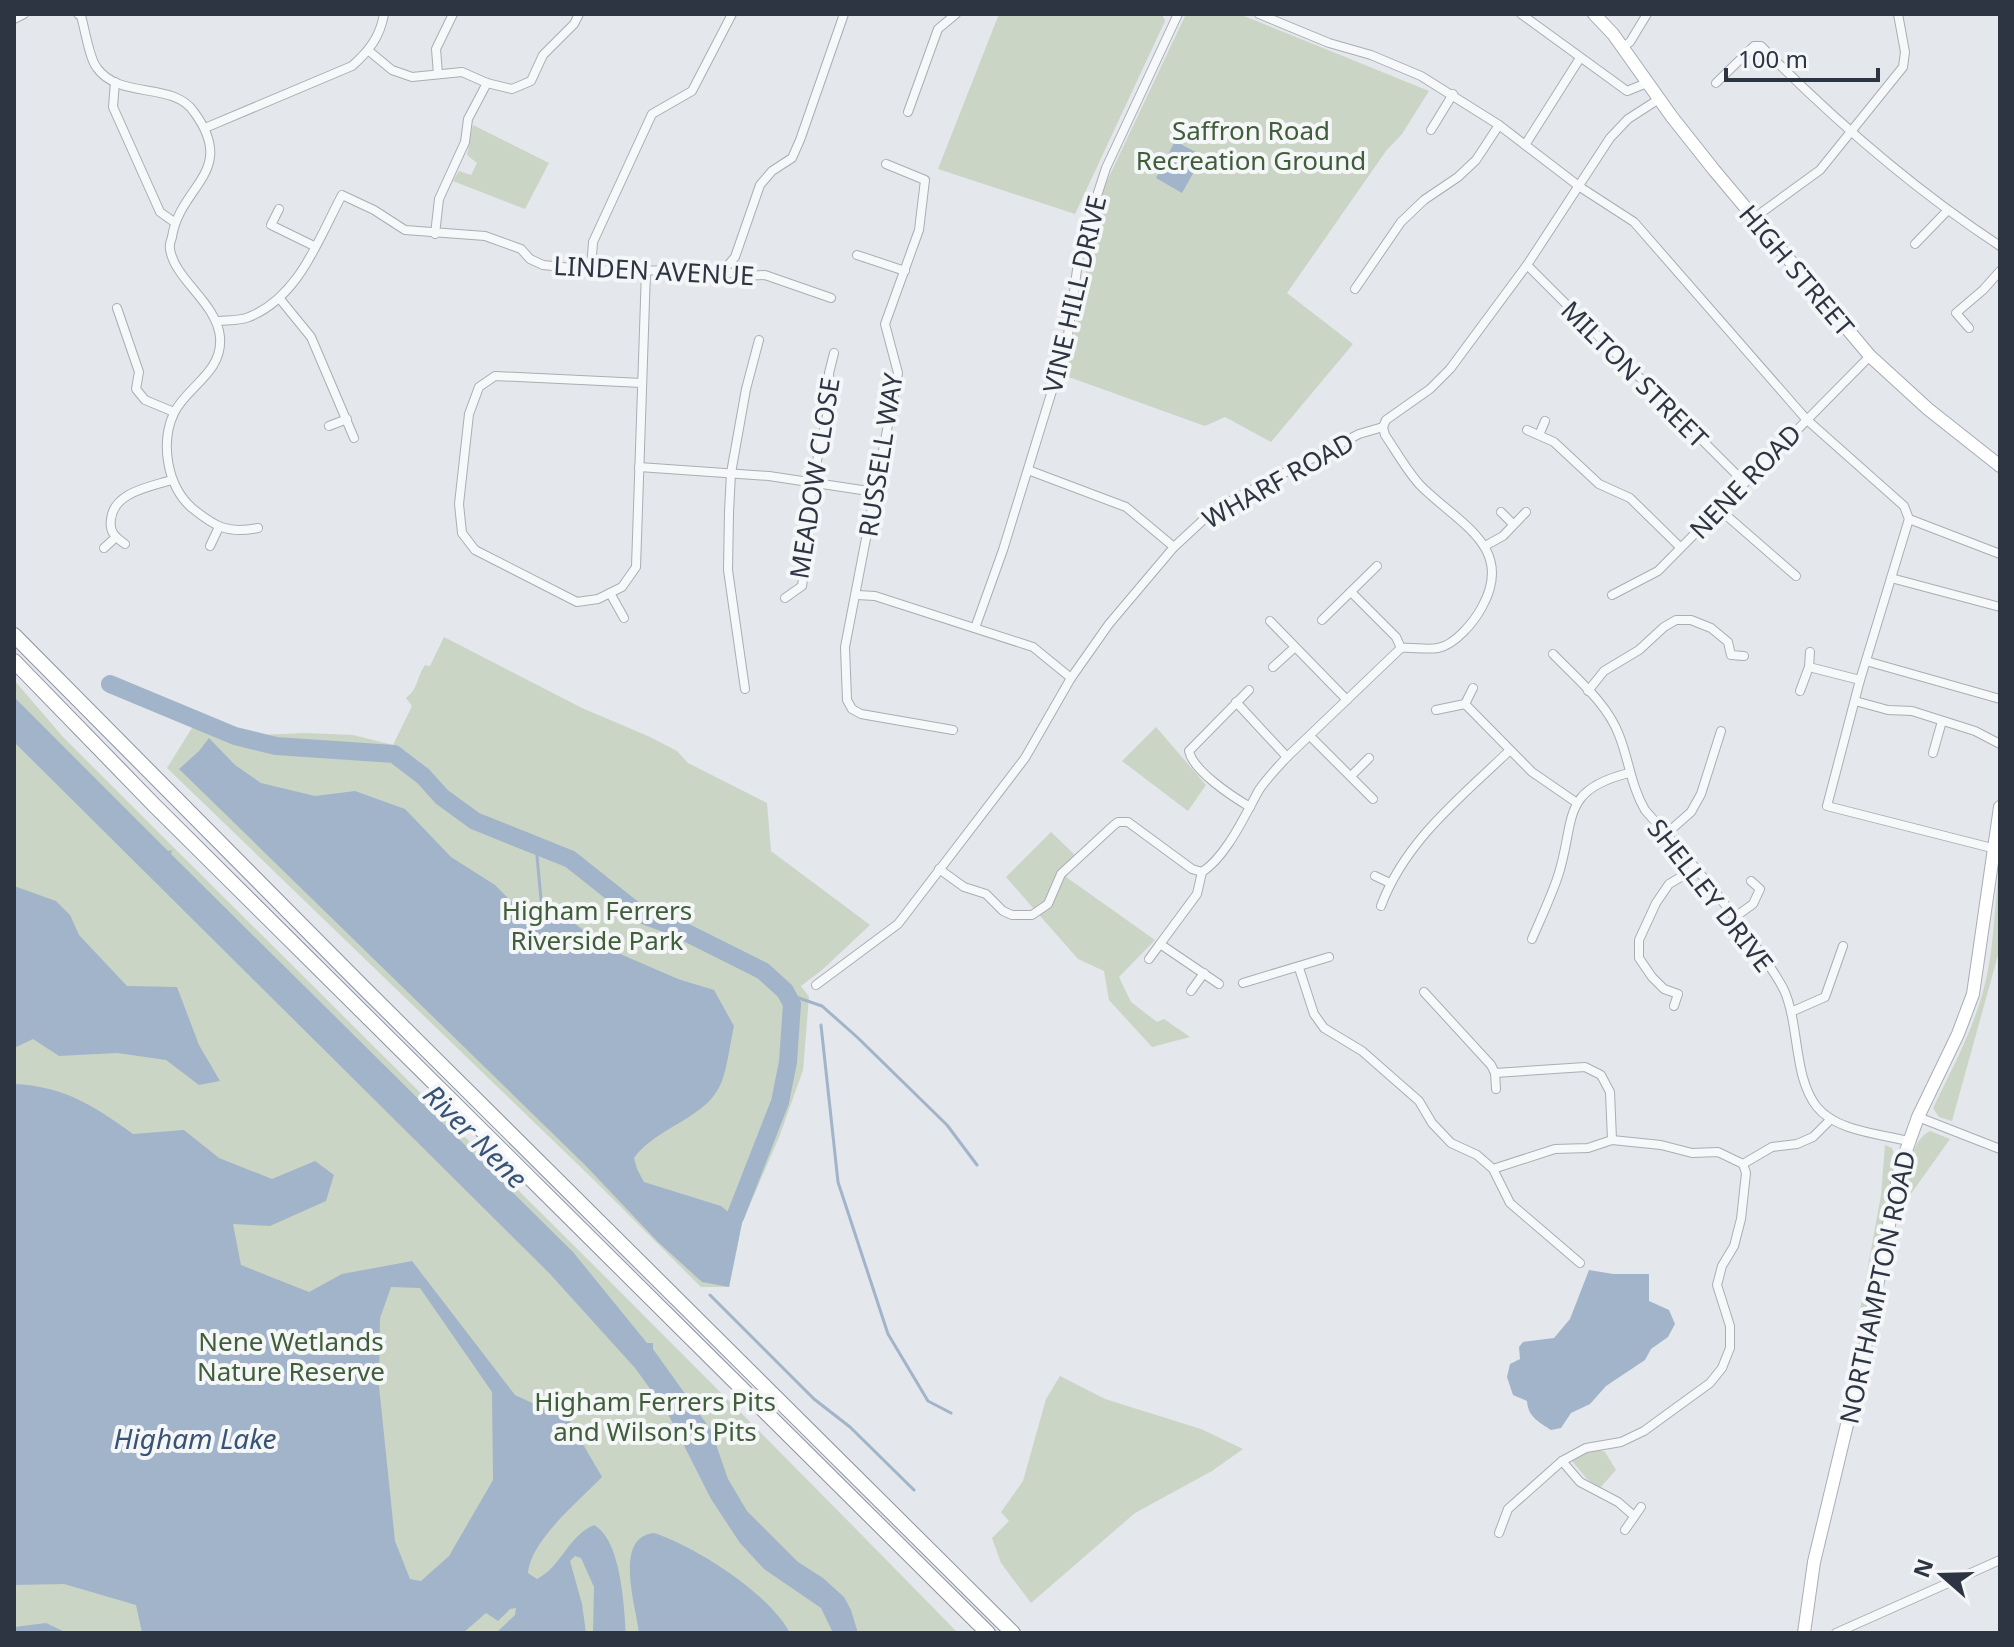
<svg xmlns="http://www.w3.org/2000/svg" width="2014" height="1647" font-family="'Noto Sans',sans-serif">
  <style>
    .green { fill: #cad5c6 }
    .water { fill: #a2b4c9; fill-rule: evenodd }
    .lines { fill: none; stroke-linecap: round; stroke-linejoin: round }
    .stream { stroke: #a2b4c9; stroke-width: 3 }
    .river { stroke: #a2b4c9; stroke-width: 18 }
    .street-casing { stroke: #a9aeb5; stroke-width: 10 }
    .secondary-casing { stroke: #a9aeb5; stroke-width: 14 }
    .primary-casing { stroke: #a4abb6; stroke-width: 14 }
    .highway-casing { stroke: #8c94a1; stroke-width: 16 }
    .street { stroke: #f7f8fa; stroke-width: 8 }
    .secondary { stroke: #fff; stroke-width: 12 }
    .primary { stroke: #fff; stroke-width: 12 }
    .highway { stroke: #fff; stroke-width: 14 }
    .labels { text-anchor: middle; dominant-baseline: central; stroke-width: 8; stroke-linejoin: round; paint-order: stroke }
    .park-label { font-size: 26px; fill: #415e3b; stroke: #f4f6f8 }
    .street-label { font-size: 26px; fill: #2d3543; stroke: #f4f6f8 }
    .water-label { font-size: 28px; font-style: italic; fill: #395375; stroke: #f4f6f8 }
  </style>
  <rect width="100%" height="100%" fill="#e4e7eb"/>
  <!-- green -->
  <g class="green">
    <polygon points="999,14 1162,14 1165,21 1075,214 938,169"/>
    <polygon points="1186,14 1239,14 1429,91 1402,134 1386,151 1287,293 1353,344 1271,442 1225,417 1205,426 1066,376 1100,196"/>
    <polygon points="473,125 549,163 525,209 453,181 459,171 471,175 477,163 467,155"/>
    <path d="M444,637L582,708L650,737L677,751L688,763L767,803L771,851L870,925L822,970L801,986L809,997L803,1070L780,1135L742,1223L729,1287H701L594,1180L167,768L197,720L235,736L304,733L353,735L393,745L412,706L406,698C419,688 416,678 425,665L430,666Z"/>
    <path d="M14,680L63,737C362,1036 663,1331 958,1633H14Z"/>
    <polygon points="1156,727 1206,785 1188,811 1122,761"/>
    <polygon points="1051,832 1074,854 1066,877 1155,940 1119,977 1131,1002 1157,1022 1164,1019 1190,1037 1152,1047 1109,1000 1104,971 1078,959 1006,877"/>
    <path d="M2000,860V948L1952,1121L1939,1117L1933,1108C1951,1071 1971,1034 1982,995C1995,952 1994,905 2000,860Z"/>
    <path d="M1930,1131L1950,1139L1905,1202C1908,1180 1908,1142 1930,1131Z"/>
    <polygon points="1885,1145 1892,1148 1896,1161 1866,1318 1859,1316 1881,1195"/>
    <polygon points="1060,1376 1105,1399 1201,1429 1243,1449 1212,1471 1135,1513 1031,1603 1001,1563 992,1538 1009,1521 1001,1512 1023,1481 1046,1399"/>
    <polygon points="1597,1449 1605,1452 1616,1470 1600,1488 1587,1479 1572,1461 1585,1451"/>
  </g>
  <!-- water -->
  <g class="water">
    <polygon points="1175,141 1203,156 1182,193 1156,178"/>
    <polygon points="14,697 168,851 172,850 171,854 573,1252 647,1343 653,1343 653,1349 711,1430 728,1479 747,1511 798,1562 823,1578 844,1597 851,1610 858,1633 833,1633 821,1608 764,1569 740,1543 711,1499 667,1412 635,1368 550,1274 14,742"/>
    <path d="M209,738L235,765L261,783L315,796L355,791L405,809L451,857L495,885L531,921H543L553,908L611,950L678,979L714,990L734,1026C730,1044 728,1064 722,1081C708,1119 658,1125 634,1158L637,1169L644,1182L721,1206L742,1223L729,1287L702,1282L658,1242L586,1166L179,769L199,751Z"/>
    <polygon points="14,886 56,901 70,915 79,935 127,986 177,987 199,1045 220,1081 199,1085 166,1060 117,1053 59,1056 33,1039 14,1048"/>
    <path d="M14,1084C63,1086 95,1106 133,1134L184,1130L219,1158L272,1179L315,1161L334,1175L326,1201L270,1226L233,1224L241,1265L309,1292L342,1274L412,1261L515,1395L569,1420L602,1477C579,1501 530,1541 528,1573L537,1579C562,1566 568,1536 594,1525C621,1540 624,1605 626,1633H593L594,1587L581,1558L575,1556L570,1561L582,1604L586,1633H496L515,1615L516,1608L510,1609L498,1621L486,1613L463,1633H142L136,1605L64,1584L14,1585ZM391,1287L420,1288L492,1392L493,1480L449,1556L421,1581L410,1579L395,1541L379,1386L380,1318Z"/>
    <path d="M1589,1270L1613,1274H1649V1301L1669,1310L1675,1324L1668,1337L1651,1349L1645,1360L1606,1386L1590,1404L1571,1413L1561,1428L1551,1430C1539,1422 1528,1417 1527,1401L1513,1395L1507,1377L1510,1364L1520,1359L1519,1347L1523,1342L1554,1338L1570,1319Z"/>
    <path d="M654,1533C695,1546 770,1594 790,1633H639C636,1606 613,1537 654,1533Z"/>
    <polygon points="46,1623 67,1633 14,1633 14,1627"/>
  </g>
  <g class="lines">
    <!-- stream -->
    <g class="stream">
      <polyline points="536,845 543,921"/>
      <polyline points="787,994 822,1006 857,1037 947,1125 977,1165"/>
      <polyline points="821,1025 838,1182 888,1334 928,1401 951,1413"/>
      <polyline points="710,1295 814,1399 850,1427 914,1490"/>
    </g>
    <!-- river -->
    <polyline class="river" points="110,684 235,736 276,746 394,754 423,776 442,797 475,821 570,859 638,913 673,926 763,971 785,991 792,1004 788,1062 780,1102 735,1217"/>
    <defs>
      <g id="street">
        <path d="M78,14L81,16C85,29 89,58 97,68C120,100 173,81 194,112C238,172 180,185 172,237C171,241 169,244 170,249C174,279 217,303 220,337C223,373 187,386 174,413C160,443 167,486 192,508C215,527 228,534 258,528"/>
        <polyline points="1259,14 1329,43 1371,55 1421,76 1499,125 1580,187 1634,222 1806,419 1904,506 1909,519 1860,680 1827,806 1992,848"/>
        <polyline points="1521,14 1627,91 1647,83"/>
        <polyline points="14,19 24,14"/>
        <polyline points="1623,47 1630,42 1647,14"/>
        <polyline points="369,51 392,70 412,77 462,72 487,83 512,89 531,81 543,55 574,24 579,14"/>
        <polyline points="438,74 436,49 453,14"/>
        <polyline points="115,82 113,107 160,212 174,222"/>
        <path d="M1716,83L1754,46H1761C1835,121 1912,188 2000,246"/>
        <polyline points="908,112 938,29 956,14"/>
        <path d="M205,128L352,66C369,51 380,37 384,14"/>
        <polyline points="1431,130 1453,94"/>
        <polyline points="1525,145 1580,58"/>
        <polyline points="886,164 925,180 919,230 885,324 898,373 845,647 847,700 852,709 861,714 953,730"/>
        <polyline points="279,209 271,225 314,246"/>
        <polyline points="1754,218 1820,170 1903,67 1905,52 1898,14"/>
        <polyline points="435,234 439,199 465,142 468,119 487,83"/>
        <polyline points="1915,244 1947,211"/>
        <polyline points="857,255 905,271"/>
        <polyline points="1527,265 1744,482"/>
        <polyline points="591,270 593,242 652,114 692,91 732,14"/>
        <polyline points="723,271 735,257 760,185 772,171 792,158 800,140 844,14"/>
        <polyline points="1355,289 1401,222 1424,200 1458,177 1476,160 1499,125"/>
        <polyline points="280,299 311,337 354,438"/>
        <polyline points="117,308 139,372 136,389 145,400 174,412"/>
        <path d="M218,321C228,320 240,321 249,317C299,297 318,240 342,195L374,210L405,230L485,236L521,249L530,259L543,265L591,270L723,271L742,276L765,275L831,298"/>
        <polyline points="1969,328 1956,313 1983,290 2000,271"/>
        <polyline points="642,383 495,376 479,387 469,414 459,504 462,533 475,550 577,602 598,599 622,587 636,567 646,271"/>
        <polyline points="329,426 347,419"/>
        <polyline points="1527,430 1554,442 1599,484 1630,498 1680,547"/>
        <polyline points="1539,435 1545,421"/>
        <polyline points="639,467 769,476 875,492"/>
        <polyline points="1028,470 1126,507 1174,547"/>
        <polyline points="1719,509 1796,576"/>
        <polyline points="1501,512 1513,524"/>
        <polyline points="1909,519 2000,554"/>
        <path d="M125,544C115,537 109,532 111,519C114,492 150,487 171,480"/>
        <polyline points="210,546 219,527"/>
        <polyline points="1485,546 1503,536 1526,512"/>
        <polyline points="104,548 116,537"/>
        <polyline points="1891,578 2000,607"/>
        <polyline points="1351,592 1396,637 1401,648"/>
        <polyline points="610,593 624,618"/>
        <polyline points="857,595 875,596 1033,647 1071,678"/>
        <polyline points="1612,595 1658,571 1870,356"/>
        <polyline points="785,598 802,586 808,543 812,483 830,402 829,373 834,353"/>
        <polyline points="1322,620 1377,566"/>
        <polyline points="1270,621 1347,700"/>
        <polyline points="975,628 1003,550 1067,342 1080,248 1106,168 1178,14"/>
        <path d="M1553,654C1576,678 1607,703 1619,735C1629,760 1631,786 1645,810C1683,853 1721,896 1754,944C1764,958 1776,974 1784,990C1800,1026 1793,1077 1817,1107C1836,1131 1880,1134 1908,1141"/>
        <polyline points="1866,661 2000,699"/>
        <polyline points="1273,667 1294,648"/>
        <polyline points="1809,667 1860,680"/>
        <polyline points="745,689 728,570 729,512 731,473 746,389 759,340"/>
        <path d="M1249,690L1189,751C1193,771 1233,797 1250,807"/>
        <polyline points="1588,691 1604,671 1639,650 1664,627 1676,620 1691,620 1711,628 1728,642 1731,655 1744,656"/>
        <polyline points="1800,691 1809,667 1810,652"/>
        <polyline points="1855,701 1888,710 1912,711 1975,731 2000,744"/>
        <polyline points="1236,702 1287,757"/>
        <polyline points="1465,704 1532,772 1577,803"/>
        <polyline points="1436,710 1465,704 1473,688"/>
        <polyline points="1310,736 1373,799"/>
        <polyline points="1933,753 1942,721"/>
        <polyline points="1351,776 1369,758"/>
        <polyline points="1666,834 1691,812 1701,794 1721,731"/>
        <polyline points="939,869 964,887 986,894 1003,911 1012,915 1032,915 1048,904 1061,874 1114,825 1118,822 1128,822 1192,869 1202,872"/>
        <path d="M1202,872C1226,857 1245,815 1259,790C1267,778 1277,768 1287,757L1401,648C1413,647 1426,650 1438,648C1455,645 1474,622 1482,607C1516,546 1456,522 1420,485C1407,471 1396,451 1385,435L1383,427"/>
        <polyline points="1202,872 1197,894 1160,944 1219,984"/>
        <polyline points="1375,876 1390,883"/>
        <path d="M1381,906C1405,841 1461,797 1509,751"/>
        <polyline points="1735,917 1753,904 1760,889 1751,881"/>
        <path d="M1532,939C1541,918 1551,897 1558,876C1576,821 1559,790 1629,773"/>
        <polyline points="1149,959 1160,944"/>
        <polyline points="1299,968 1314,1014 1324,1028 1362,1051 1419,1101 1432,1123 1451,1143 1477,1155 1493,1169 1510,1203 1580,1263"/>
        <polyline points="1243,983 1329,957"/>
        <polyline points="816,985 898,924 1025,758 1071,678 1109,624 1174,547 1215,509 1359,434 1383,427 1386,420 1430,389 1450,369 1527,265 1610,138 1628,119 1659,99"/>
        <polyline points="1191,991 1204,973"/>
        <polyline points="1424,992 1491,1065 1495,1073 1585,1067 1601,1075 1610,1092 1612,1140"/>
        <polyline points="1674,1006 1678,994 1664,989 1652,977 1639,958 1639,940 1656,903 1669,884 1696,868"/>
        <polyline points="1791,1012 1825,997 1843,946"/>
        <polyline points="1495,1073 1496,1089"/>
        <polyline points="1918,1117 2000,1149"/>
        <polyline points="1743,1164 1772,1147 1797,1144 1813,1137 1831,1119"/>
        <polyline points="1493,1169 1555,1149 1588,1148 1612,1140 1661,1145 1692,1153 1718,1152 1743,1164"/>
        <polyline points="1562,1461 1580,1482 1618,1502 1633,1515"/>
        <polyline points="1625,1530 1641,1507"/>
        <polyline points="1499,1533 1508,1509 1562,1461 1586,1448 1621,1442 1644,1431 1710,1383 1722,1368 1730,1348 1730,1326 1717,1285 1722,1266 1734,1246 1741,1219 1746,1173 1743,1164"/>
        <polyline points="1836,1633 2000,1560"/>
      </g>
      <polyline id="secondary" points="1804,1633 1814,1562 1863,1358 1900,1168 1918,1117 1958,1034 1973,994 2000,807"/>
      <polyline id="primary" points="1594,14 1613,34 1672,117 1714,170 1870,356 1928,409 2000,466"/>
      <g id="highway">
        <polyline points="14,635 362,986 1013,1633"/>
        <polyline points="14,661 154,805 988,1633"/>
      </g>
    </defs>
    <!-- street casing -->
    <use href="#street" class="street-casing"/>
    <!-- secondary casing -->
    <use href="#secondary" class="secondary-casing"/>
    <!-- primary casing -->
    <use href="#primary" class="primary-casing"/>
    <!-- highway casing -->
    <use href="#highway" class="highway-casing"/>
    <!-- street -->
    <use href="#street" class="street"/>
    <!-- secondary -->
    <use href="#secondary" class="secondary"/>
    <!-- primary -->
    <use href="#primary" class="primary"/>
    <!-- highway -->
    <use href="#highway" class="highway"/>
  </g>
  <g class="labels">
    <!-- park labels -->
    <g class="park-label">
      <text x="1251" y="130">Saffron Road<tspan x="1251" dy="30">Recreation Ground</tspan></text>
      <text x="597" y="910">Higham Ferrers<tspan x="597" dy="30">Riverside Park</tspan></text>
      <text x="291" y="1341">Nene Wetlands<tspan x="291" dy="30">Nature Reserve</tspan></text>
      <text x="655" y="1401">Higham Ferrers Pits<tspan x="655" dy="30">and Wilson's Pits</tspan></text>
    </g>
    <!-- street labels -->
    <g class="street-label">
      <text transform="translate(654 270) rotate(3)">LINDEN AVENUE</text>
      <text transform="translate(1797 270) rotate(50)">HIGH STREET</text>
      <text transform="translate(1074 294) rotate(-77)">VINE HILL DRIVE</text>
      <text transform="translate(1635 374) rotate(45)">MILTON STREET</text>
      <text transform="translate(880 455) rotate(-81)">RUSSELL WAY</text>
      <text transform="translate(814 478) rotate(-81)">MEADOW CLOSE</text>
      <text transform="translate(1278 480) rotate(-29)">WHARF ROAD</text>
      <text transform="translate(1745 481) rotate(-46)">NENE ROAD</text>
      <text transform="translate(1711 895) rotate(52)">SHELLEY DRIVE</text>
      <text transform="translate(1877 1287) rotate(-78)">NORTHAMPTON ROAD</text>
    </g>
    <!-- water labels -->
    <g class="water-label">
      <text transform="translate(476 1136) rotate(45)">River Nene</text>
      <text x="195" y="1438">Higham Lake</text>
    </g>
  </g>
  <!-- border -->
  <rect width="2014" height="1647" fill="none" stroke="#2d3543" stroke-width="32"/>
  <!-- north arrow -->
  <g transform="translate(1942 1575) rotate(290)" stroke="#f4f6f8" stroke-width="6" paint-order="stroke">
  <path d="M0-6L14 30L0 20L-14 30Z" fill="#2d3543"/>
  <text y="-12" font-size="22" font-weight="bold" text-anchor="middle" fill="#2d3543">N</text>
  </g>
  <!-- scale -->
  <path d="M1726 68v12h152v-12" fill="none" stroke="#2d3543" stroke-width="4"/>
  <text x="1738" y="68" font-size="24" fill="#2d3543" stroke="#f4f6f8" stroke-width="6" paint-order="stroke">100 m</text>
</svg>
